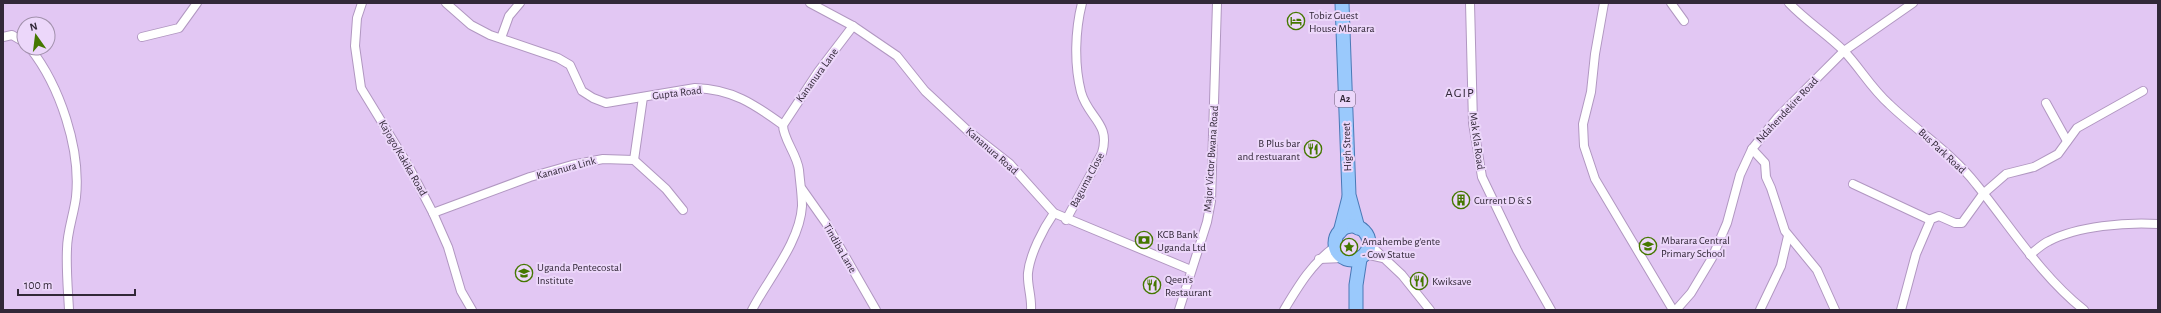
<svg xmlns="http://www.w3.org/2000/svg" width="2161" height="313" font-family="'Alegreya Sans',sans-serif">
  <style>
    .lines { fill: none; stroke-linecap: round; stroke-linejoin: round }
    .street-casing { stroke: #b197c1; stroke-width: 10 }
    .primary-casing { stroke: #4a79b6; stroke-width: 15 }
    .street { stroke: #fff; stroke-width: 8 }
    .primary { stroke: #9ac9fc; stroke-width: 13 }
    .labels { text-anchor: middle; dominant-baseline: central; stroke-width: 4; stroke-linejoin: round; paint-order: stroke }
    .shield { fill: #ecd7fa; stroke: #6a5c72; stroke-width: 1 }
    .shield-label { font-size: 10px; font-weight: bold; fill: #322838 }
    .poi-label { font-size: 11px; fill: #322838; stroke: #ecd7fa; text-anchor: start }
    .street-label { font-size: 11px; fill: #322838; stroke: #ecd7fa }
    .quarter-label { font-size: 13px; letter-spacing: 1px; fill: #322838; stroke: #ecd7fa }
  </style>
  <rect width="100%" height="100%" fill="#e2c7f3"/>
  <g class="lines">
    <defs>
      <g id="street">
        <polyline points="362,3 357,18 355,46 361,88 408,165 433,213 448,247 461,291 472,310"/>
        <path d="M446,3L471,25L490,35L558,58L570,65L582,91L593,98L606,103L695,88C732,89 754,104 783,125C783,139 797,154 799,170C800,182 802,194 802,206C800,242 768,279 752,310"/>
        <polyline points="810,3 853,26 897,56 925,91 968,131 1010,164 1054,213 1191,270"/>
        <polyline points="1470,3 1473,123 1482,177 1517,250 1551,310"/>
        <polyline points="1604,3 1595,54 1591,92 1583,124 1584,146 1595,179 1673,310"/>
        <polyline points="1671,3 1684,21"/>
        <path d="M1789,3C1806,21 1827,34 1844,51C1860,68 1871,88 1889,104C1917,131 1952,153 1976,184C2011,227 2040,275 2084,310"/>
        <polyline points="3,37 12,35 24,42"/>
        <polyline points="142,37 179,28 197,3"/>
        <polyline points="501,38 509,16 520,3"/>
        <path d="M30,48C60,86 81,149 76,197C74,214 67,232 67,249C66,269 68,290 69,310"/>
        <polyline points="2046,103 2067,141"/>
        <polyline points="783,125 818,72 853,26"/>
        <polyline points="634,160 643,97"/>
        <polyline points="1853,184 1930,220"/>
        <polyline points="802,189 826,223 876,310"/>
        <polyline points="433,213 530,177 572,165 603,159 634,160 666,189 683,210"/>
        <path d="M1066,220L1102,153C1111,123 1088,118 1081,92C1074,64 1075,31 1082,3"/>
        <polyline points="1369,244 1402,275 1430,310"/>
        <polyline points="1365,254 1383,258"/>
        <path d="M2030,255C2036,250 2042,244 2049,241C2078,226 2126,222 2158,224"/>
        <polyline points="1319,259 1343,258"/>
        <path d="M1031,310C1032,297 1027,285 1028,273C1030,254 1043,229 1054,213"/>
        <polyline points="1179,310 1207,222 1211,201 1217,3"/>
        <path d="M1284,310C1299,285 1312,263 1336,246"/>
        <polyline points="1676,310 1691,293 1712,258 1727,223 1740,175 1752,149"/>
        <polyline points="1760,310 1781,266 1788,236"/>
        <polyline points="1835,310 1817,270 1785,231 1771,188 1766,177 1765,163 1752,149 1778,117 1844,51 1913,3"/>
        <polyline points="1901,310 1916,254 1931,219 1939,216 1955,223 1962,223 1983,194 2006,174 2034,167 2058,154 2077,128 2143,91"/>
      </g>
      <g id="primary">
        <polyline points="1342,3 1349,195 1358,228"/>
        <circle cx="1352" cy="243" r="17"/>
        <polyline points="1340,232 1349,197"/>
        <polyline points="1356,310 1356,285 1360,259"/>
      </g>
    </defs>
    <!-- street casing -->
    <use href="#street" class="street-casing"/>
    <!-- primary casing -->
    <use href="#primary" class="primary-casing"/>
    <!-- street -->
    <use href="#street" class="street"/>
    <!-- primary -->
    <use href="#primary" class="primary"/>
  </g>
  <!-- icons -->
  <defs>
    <symbol id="hotel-ring" viewBox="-11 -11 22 22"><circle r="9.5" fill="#ecd7fa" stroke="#457700" stroke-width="1.5"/><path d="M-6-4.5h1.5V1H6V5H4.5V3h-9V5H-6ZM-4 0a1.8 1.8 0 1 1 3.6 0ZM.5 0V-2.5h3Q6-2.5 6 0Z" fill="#457700"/></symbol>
    <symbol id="restaurant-ring" viewBox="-11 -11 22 22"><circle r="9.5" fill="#ecd7fa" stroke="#457700" stroke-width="1.5"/><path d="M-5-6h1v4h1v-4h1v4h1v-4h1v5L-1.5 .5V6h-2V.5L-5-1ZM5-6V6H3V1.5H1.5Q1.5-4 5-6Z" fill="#457700"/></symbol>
    <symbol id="building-ring" viewBox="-11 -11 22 22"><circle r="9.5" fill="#ecd7fa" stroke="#457700" stroke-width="1.5"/><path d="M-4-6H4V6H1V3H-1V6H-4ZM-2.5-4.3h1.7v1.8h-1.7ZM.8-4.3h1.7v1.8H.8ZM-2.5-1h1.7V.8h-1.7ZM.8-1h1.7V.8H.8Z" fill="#457700"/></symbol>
    <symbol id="bank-ring" viewBox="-11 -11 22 22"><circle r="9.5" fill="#ecd7fa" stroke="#457700" stroke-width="1.5"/><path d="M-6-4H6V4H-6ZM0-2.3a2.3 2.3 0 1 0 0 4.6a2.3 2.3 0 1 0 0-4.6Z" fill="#457700"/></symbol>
    <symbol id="school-ring" viewBox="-11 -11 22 22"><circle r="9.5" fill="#ecd7fa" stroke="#457700" stroke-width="1.5"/><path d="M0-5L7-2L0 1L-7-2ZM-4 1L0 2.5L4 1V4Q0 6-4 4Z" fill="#457700"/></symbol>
    <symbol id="sight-ring" viewBox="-11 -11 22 22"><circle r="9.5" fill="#ecd7fa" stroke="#457700" stroke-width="1.5"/><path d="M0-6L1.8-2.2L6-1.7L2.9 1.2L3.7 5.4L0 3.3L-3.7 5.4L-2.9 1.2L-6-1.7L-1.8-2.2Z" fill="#457700"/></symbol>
  </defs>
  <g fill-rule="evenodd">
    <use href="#hotel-ring" x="1286" y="11" width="20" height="20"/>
    <use href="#restaurant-ring" x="1303" y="139" width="20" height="20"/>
    <use href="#building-ring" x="1451" y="190" width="20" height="20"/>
    <use href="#bank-ring" x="1134" y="230" width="20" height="20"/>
    <use href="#school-ring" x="1638" y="236" width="20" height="20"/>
    <use href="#sight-ring" x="1339" y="237" width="20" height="20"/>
    <use href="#school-ring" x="514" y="263" width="20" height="20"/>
    <use href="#restaurant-ring" x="1409" y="271" width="20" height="20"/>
    <use href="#restaurant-ring" x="1142" y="275" width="20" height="20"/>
  </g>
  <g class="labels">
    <!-- shield labels -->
    <rect class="shield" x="1335" y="91" width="20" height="16" rx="3"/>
    <g class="shield-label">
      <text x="1345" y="99">A2</text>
    </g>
    <!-- poi labels -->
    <g class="poi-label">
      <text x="1309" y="15">Tobiz Guest<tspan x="1309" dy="13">House Mbarara</tspan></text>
      <text x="1300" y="143" text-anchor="end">B Plus bar<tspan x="1300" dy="13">and restuarant</tspan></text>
      <text x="1474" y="200">Current D &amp; S</text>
      <text x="1157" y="234">KCB Bank<tspan x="1157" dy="13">Uganda Ltd</tspan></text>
      <text x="1661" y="240">Mbarara Central<tspan x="1661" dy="13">Primary School</tspan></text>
      <text x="1362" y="241">Amahembe g'ente<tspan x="1362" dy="13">- Cow Statue</tspan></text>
      <text x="537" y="267">Uganda Pentecostal<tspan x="537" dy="13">Institute</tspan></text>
      <text x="1165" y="279">Qeen's<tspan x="1165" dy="13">Restaurant</tspan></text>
      <text x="1432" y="281">Kwiksave</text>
    </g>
    <!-- street labels -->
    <g class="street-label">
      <text transform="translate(817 75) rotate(-54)">Kananura Lane</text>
      <text transform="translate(677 93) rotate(-7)">Gupta Road</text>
      <text transform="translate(1787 110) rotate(-47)">Ndahendekire Road</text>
      <text transform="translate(1477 141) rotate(82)">Mak Kla Road</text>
      <text transform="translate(1347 147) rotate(-92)">High Street</text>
      <text transform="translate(992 151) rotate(41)">Kananura Road</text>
      <text transform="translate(1942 151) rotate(43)">Bus Park Road</text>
      <text transform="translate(403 158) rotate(60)">Kajogo/Kakika Road</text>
      <text transform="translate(1211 159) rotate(-86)">Major Victor Bwana Road</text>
      <text transform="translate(566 168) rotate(-15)">Kananura Link</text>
      <text transform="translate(1087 180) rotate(-62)">Baguma Close</text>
      <text transform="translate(840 248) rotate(60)">Tindiba Lane</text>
    </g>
    <!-- quarter labels -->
    <g class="quarter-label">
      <text x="1460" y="93">AGIP</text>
    </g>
  </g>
  <!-- border -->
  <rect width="2161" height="313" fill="none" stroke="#322838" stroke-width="8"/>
  <!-- north arrow -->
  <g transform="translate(36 36) rotate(346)"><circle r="19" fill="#ecd7fa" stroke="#a291ac"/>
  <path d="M0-3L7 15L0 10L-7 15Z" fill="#457700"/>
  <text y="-6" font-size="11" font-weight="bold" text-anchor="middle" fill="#322838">N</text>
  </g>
  <!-- scale -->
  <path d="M18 289v6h117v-6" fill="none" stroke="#322838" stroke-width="2"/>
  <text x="24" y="289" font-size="12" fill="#322838" stroke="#ecd7fa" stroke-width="3" paint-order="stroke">100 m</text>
</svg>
